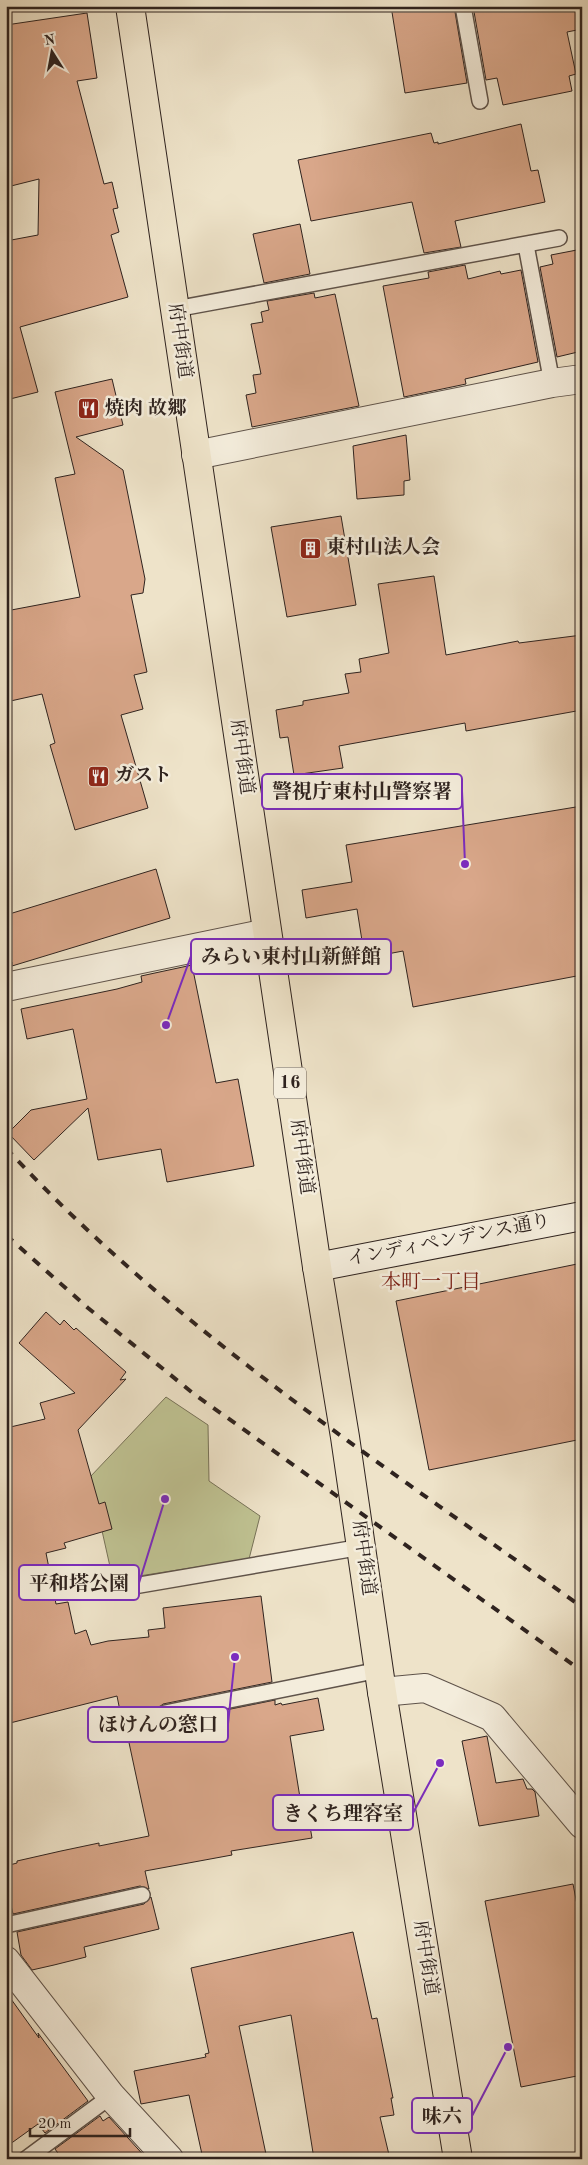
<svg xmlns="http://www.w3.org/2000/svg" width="588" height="2165" font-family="'Old Standard TT','Noto Serif JP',serif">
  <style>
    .green { fill: #bfc292; stroke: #777258 }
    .building { fill: #d9a78a; stroke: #2f231f }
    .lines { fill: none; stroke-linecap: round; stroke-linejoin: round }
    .lane-casing { stroke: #5f534a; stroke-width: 18 }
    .street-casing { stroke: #5f534a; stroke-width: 30 }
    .secondary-casing { stroke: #2f231f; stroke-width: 30 }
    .primary-casing { stroke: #2f231f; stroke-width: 30 }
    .lane { stroke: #f4eddc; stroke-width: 15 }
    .street { stroke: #f4eddc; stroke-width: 28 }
    .secondary { stroke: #f4eddc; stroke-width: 28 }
    .primary { stroke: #eee3c9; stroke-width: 28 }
    .rail { stroke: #2f231f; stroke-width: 4; stroke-dasharray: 9 9; stroke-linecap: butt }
    .labels { text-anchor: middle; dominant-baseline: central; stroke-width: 5; stroke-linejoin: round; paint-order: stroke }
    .shield { fill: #f4eddc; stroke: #6a6058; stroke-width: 1 }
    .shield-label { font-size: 18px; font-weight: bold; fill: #2f231f }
    .street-label { font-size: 19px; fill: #2f231f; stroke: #f4eddc }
    .poi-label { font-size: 19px; font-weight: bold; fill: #2f231f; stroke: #f4eddc; text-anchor: start }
    .neighbourhood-label { font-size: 20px; fill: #7a1f14; stroke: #f4eddc }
    .leader { fill: none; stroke: #7b2cbf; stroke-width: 2 }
    .callout-dot { fill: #7b2cbf; stroke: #f4eddc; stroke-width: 2 }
    .callout { fill: #f4eddc; stroke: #7b2cbf; stroke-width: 2 }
    .callout-label { font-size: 20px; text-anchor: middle; font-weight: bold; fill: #2f231f }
  </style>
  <rect width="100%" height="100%" fill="#eee3c9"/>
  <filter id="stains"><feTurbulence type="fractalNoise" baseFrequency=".004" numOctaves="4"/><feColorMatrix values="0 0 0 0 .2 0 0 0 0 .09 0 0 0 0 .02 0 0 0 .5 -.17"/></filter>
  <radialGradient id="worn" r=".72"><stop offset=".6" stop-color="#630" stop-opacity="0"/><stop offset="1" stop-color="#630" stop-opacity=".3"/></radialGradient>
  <!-- green -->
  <polygon class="green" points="166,1397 208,1425 209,1481 260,1516 249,1559 113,1580 90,1477"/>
  <!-- building -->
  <g class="building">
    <polygon points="391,6 454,6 467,83 405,93"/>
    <polygon points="473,6 582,6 582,29 567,32 576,74 569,76 572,91 503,105 497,78 486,80"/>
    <polygon points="87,13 97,78 77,81 104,184 112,182 118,208 113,209 119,232 111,235 128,297 20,327 38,392 6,400 6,241 38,235 39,179 11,186 6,167 6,25"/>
    <polygon points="521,124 531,171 538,170 545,202 455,221 461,247 424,253 412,202 311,221 298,160 431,133 434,143 438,142 438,144"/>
    <polygon points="300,224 310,274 264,283 253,234"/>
    <polygon points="582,249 582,351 557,357 540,267 553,264 551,255"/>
    <polygon points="465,265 468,279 500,271 501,274 521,270 538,362 465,379 466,384 404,397 383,286 429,278 428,272"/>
    <polygon points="314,293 315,298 335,294 359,406 252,427 246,395 256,393 253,375 261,374 251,324 263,322 261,312 269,310 267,301"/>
    <polygon points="112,379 123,425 76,437 123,470 145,579 143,593 131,595 147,672 134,675 143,709 121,715 148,808 75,830 50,745 55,743 42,694 6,702 6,611 80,597 55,478 75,474 55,392"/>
    <polygon points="406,435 410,480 404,481 404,495 357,499 353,446"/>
    <polygon points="341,516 356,605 287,617 271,527"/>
    <polygon points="434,576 446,655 518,641 519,643 582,635 582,710 466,731 465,723 339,746 343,768 294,775 288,737 280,738 276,710 303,705 303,701 349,693 345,674 361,672 359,659 389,653 378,584"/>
    <polygon points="582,806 582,975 413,1007 403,951 382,955 380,944 363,947 357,909 306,918 302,890 352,882 346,845"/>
    <polygon points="156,869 170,918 12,966 12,962 6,964 6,915"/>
    <polygon points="192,965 216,1083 238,1079 254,1166 167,1182 161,1149 98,1160 88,1108 34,1160 8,1133 31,1110 87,1099 73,1029 27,1039 21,1009 117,989 142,982 141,976"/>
    <polygon points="582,1263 582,1439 429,1470 396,1301"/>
    <polygon points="46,1312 60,1325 64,1320 74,1330 76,1328 126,1372 120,1380 126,1379 78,1430 99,1504 105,1502 112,1529 64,1543 66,1548 46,1553 56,1604 68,1602 75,1634 86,1630 91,1645 108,1641 149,1637 148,1630 165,1628 163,1608 261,1596 272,1682 163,1704 156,1710 156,1715 162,1722 167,1722 275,1700 275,1705 281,1703 282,1705 318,1698 324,1730 290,1736 302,1810 307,1809 312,1838 231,1851 232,1855 145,1871 149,1889 140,1886 13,1914 6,1883 6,1866 17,1863 17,1861 61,1851 99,1843 99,1846 149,1836 122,1710 120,1711 117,1696 6,1724 6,1428 45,1419 40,1403 75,1393 19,1343"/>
    <polygon points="487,1736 496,1783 523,1779 527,1789 532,1789 535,1792 539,1816 479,1826 462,1741"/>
    <polygon points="573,1884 578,1910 582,1910 582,2075 521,2087 485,1901"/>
    <polygon points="151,1897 159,1929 84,1947 86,1957 54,1965 32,1970 21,1955 17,1932 144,1904"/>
    <polygon points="353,1932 372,2019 377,2018 393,2098 391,2098 394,2115 380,2117 390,2159 314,2159 291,2015 239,2026 267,2159 203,2159 189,2095 141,2104 134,2071 206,2057 205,2054 209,2053 191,1968"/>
    <polygon points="6,1992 39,2038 38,2033 88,2101 45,2133 38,2124 6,2147"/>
    <polygon points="100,2116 103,2121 109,2117 147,2159 62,2159 55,2149"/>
  </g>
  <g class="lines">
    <defs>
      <g id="lane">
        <polyline points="463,6 480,101"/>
        <polyline points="526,245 552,383"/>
        <polyline points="175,309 559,238"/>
        <polyline points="99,1592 362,1547"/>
        <polyline points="165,1713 379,1670"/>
        <polyline points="6,1925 142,1895"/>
        <polyline points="26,2159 111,2096"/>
      </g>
      <g id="street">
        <polyline points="196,455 552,383 582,379"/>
        <polyline points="6,987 267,933"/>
        <polyline points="382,1692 425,1688 492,1717 582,1824"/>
        <polyline points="6,1961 111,2096 169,2159"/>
      </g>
      <polyline id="secondary" points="317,1267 582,1216"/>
      <polyline id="primary" points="130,6 317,1267 345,1437 382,1692 458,2159"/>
    </defs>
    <!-- lane casing -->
    <use href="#lane" class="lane-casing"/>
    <!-- street casing -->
    <use href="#street" class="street-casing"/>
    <!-- secondary casing -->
    <use href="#secondary" class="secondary-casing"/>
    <!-- primary casing -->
    <use href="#primary" class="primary-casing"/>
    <!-- lane -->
    <use href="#lane" class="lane"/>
    <!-- street -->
    <use href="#street" class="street"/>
    <!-- secondary -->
    <use href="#secondary" class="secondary"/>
    <!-- primary -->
    <use href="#primary" class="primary"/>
    <!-- rail -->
    <g class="rail">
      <path d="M6,1148C173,1329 382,1464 582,1607"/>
      <polyline points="6,1235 88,1308 194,1394 582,1671"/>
    </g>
  </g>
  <!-- icons -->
  <defs>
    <symbol id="restaurant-square" viewBox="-11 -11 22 22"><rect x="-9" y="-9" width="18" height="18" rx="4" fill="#8f2418" stroke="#f4eddc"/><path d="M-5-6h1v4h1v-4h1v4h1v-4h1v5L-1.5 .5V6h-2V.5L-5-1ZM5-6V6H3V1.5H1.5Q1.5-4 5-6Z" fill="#fff"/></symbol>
    <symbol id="building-square" viewBox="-11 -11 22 22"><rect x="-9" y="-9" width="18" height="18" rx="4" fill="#8f2418" stroke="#f4eddc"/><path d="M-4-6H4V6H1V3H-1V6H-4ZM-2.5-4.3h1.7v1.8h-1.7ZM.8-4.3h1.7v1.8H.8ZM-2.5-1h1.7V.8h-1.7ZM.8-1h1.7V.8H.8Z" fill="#fff"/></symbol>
  </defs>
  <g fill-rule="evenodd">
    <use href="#restaurant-square" x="76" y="396" width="25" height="25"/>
    <use href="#building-square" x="298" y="536" width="25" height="25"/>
    <use href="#restaurant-square" x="86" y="764" width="25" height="25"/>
  </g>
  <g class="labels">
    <!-- shield labels -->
    <rect class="shield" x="274" y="1067.5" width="32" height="31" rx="4"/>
    <g class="shield-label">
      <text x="290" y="1083">16</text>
    </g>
    <!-- street labels -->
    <g class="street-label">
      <text transform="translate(179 341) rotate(82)">府中街道</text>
      <text transform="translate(241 757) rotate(82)">府中街道</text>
      <text transform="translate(301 1157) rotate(82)">府中街道</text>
      <text transform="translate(449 1241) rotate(-11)">インディペンデンス通り</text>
      <text transform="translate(363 1558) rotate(82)">府中街道</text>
      <text transform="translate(425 1958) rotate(81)">府中街道</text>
    </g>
    <!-- poi labels -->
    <g class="poi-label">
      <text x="105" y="409">焼肉 故郷</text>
      <text x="326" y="548">東村山法人会</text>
      <text x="115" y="776">ガスト</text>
    </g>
    <!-- neighbourhood labels -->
    <g class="neighbourhood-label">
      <text x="431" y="1283">本町一丁目</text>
    </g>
  </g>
  <!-- callouts -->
  <path class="leader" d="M465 864L462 791M166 1025L191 956M165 1499L139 1583M235 1657L228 1724M440 1763L413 1813M508 2047L472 2116"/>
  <g class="callout-dot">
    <circle cx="465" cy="864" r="5"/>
    <circle cx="166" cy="1025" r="5"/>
    <circle cx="165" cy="1499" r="5"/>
    <circle cx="235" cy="1657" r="5"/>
    <circle cx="440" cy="1763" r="5"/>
    <circle cx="508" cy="2047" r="5"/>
  </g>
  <g class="callout">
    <rect x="262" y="774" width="200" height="35" rx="5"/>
    <rect x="191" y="939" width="200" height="35" rx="5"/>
    <rect x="19" y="1565" width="120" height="35" rx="5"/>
    <rect x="88" y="1707" width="140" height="35" rx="5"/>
    <rect x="273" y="1795" width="140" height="35" rx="5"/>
    <rect x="412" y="2098" width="60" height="35" rx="5"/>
  </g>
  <g class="callout-label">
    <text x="362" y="798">警視庁東村山警察署</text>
    <text x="291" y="963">みらい東村山新鮮館</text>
    <text x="79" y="1590">平和塔公園</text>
    <text x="158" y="1731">ほけんの窓口</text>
    <text x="343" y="1820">きくち理容室</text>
    <text x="442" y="2123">味六</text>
  </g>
  <!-- margin -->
  <rect width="588" height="2165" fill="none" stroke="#eee3c9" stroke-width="25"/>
  <rect x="8" y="8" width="573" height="2150" fill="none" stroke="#2f231f" stroke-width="2.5"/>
  <rect x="12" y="12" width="563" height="2140" fill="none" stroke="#2f231f"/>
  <!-- north arrow -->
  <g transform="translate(52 52) rotate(349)" stroke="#f4eddc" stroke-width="4" paint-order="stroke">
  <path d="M0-4L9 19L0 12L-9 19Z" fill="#2f231f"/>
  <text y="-8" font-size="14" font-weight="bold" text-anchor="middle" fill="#2f231f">N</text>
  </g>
  <!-- scale -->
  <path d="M30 2128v8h100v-8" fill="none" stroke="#2f231f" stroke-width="2.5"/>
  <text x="38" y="2128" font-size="15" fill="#2f231f" stroke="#f4eddc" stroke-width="4" paint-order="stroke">20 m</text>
  <rect width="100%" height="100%" filter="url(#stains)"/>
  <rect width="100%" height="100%" fill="url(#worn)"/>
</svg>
